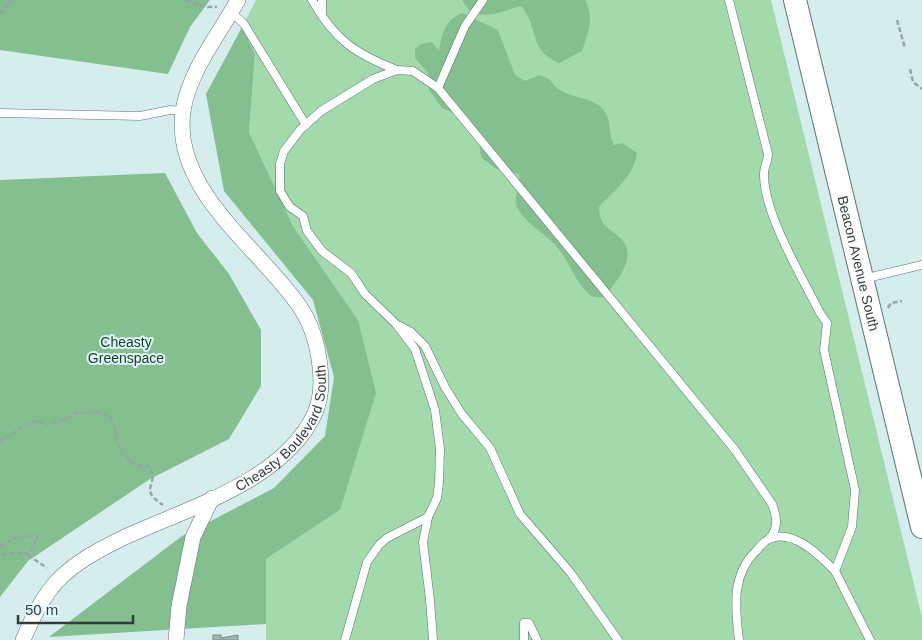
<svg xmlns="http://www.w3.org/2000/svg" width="922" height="640" font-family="Helvetica,sans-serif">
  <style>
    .green { fill: #a3daac }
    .forest { fill: #84bf8f }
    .building { fill: #a2b7b0; stroke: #778b85 }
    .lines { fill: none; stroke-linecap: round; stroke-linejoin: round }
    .lane-casing { stroke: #5d7172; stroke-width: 9 }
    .street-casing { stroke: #5d7172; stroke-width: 16 }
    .secondary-casing { stroke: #5d7172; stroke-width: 24 }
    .path { stroke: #95a6a7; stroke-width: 2.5; stroke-dasharray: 5 2.5; stroke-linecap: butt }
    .lane { stroke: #fff; stroke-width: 8 }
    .street { stroke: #fff; stroke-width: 15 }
    .secondary { stroke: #fff; stroke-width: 22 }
    .labels { text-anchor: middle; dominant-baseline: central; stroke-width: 4; stroke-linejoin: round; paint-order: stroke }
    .street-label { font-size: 14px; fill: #323c3c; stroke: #e3fafb }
    .park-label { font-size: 14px; fill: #113c1d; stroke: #e3fafb }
  </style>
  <rect width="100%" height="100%" fill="#d6edee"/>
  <!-- green -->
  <polygon class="green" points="256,0 771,0 922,617 922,640 266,640 266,559 340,510 358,320 293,226 249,132 255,54 242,27"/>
  <!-- forest -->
  <g class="forest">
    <polygon points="0,0 210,0 190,27 168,74 0,50"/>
    <path d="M462,0H585C595,17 588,33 582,51L559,63C526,48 541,29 521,6C501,11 493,18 471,13Z"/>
    <path d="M462,13L498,30L515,75L525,81L539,75C552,79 549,80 557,88C570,99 595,96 605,112C612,122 608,135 614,145L622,143L637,153C634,177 613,191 599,207C600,229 609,226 622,240C638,257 615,285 603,297C595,298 591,297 586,291C573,277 568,259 556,246C545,233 522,222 516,204C514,194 521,188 519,174L496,169L481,157L479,143L475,137L456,114L442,108L429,90L428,73L415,58V49L421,44L432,42L439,51C442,33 445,20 462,13Z"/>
    <polygon points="242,27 255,54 249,132 293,226 358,320 376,393 340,510 266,559 266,624 49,637 182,536 274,488 325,436 334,377 313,300 224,191 206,94"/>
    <polygon points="165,173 197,233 229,274 261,330 261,386 229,439 150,479 28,561 0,597 0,180"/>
  </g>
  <!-- building -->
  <polygon class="building" points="213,635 221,635 221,638 238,635 238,640 213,640"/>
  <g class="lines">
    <defs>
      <g id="lane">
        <path d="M312,0C334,39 355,54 397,70"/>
        <path d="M729,0L768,154C768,162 763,168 764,176C765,216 802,277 820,313L827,323L824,350L855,490L852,527L835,571L870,640"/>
        <polyline points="231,12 244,24 306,125"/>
        <polyline points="322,15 322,0"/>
        <polyline points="438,88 465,26 483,0"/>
        <polyline points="0,113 140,116 170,110 183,111"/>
        <polyline points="863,279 922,265"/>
        <polyline points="400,326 411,332 425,346 445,387 461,413 490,448 520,514 570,572 618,640"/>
        <polyline points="428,517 423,542 430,600 433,640"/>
        <path d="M345,640L367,562L379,545L387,538L428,517L437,498L439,483L440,449L435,410L415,349L396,324L365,294L351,273L322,251L307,231L303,216L290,207L280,191V164L284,151L300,130L321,111L373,79L397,70L413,71L438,88L735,450L772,504C777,517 779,528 769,539"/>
        <polyline points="524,640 524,623 529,623 537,640"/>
        <path d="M739,640C737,624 735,606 737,590C739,576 745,562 755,552C759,548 764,541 769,539C793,528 820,556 835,571"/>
      </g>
      <g id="street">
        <path id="s1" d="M23,640C30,623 38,606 49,591C67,566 98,550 125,537C188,508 284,481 315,413C321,399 322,383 320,367C318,346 312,325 300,307C260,248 172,191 183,111C189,71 219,35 238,0"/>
        <polyline points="176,640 179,606 193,537 212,498"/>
      </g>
      <g id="secondary">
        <path id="s2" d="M795,0L922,527"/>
      </g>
    </defs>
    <!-- lane casing -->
    <use href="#lane" class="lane-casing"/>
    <!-- street casing -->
    <use href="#street" class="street-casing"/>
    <!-- secondary casing -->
    <use href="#secondary" class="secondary-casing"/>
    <!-- path -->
    <g class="path">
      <polyline points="186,0 206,7 217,7"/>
      <polyline points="0,14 12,0"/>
      <polyline points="897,20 905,48"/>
      <polyline points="910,69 913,82 922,89"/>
      <polyline points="888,308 891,303 902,301"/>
      <path d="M0,442L28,423L37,421L47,425L68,418L74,413L99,412L111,417C120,437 111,445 132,463C137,467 145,465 151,468C158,488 138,488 163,505"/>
      <polyline points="0,546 14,538 36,535 38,537 29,554 15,552 0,556"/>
      <polyline points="28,555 47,568"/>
    </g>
    <!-- lane -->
    <use href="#lane" class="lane"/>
    <!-- street -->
    <use href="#street" class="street"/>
    <!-- secondary -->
    <use href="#secondary" class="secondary"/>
  </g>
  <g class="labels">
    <!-- street labels -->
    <g class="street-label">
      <text stroke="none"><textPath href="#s2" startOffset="271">Beacon Avenue South</textPath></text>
      <text stroke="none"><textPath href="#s1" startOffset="351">Cheasty Boulevard South</textPath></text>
    </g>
    <!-- park labels -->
    <g class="park-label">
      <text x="126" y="342">Cheasty<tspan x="126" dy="16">Greenspace</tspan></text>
    </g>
  </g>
  <!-- scale -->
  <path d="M18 615v8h115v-8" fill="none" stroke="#323c3c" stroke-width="2.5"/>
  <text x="25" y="615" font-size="15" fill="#323c3c" stroke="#e3fafb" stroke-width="4" paint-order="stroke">50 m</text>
</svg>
